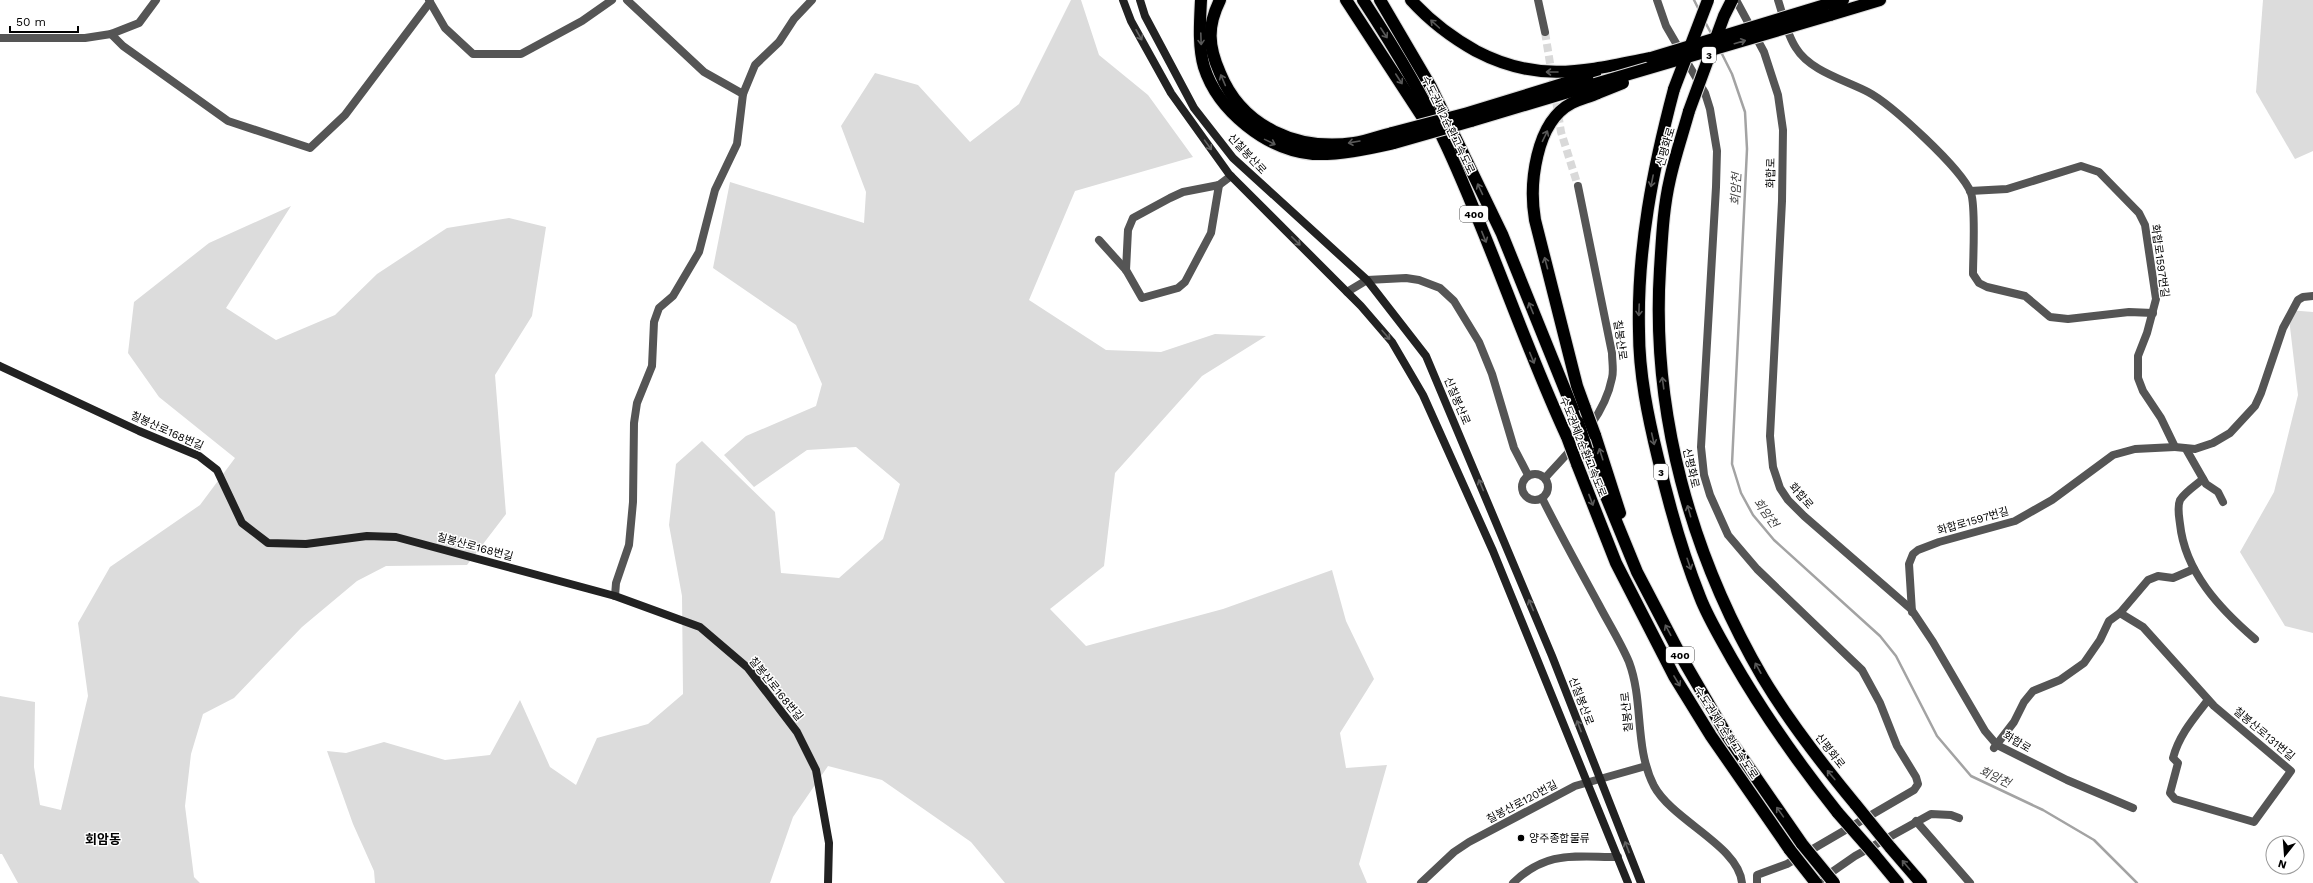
<svg xmlns="http://www.w3.org/2000/svg" width="2313" height="883" font-family="'Work Sans','Noto Sans KR',sans-serif">
  <style>
    .green { fill: #dcdcdc }
    .lines { fill: none; stroke-linecap: round; stroke-linejoin: round }
    .stream { stroke: #a3a3a3; stroke-width: 2.5 }
    .street-tunnel { stroke: #d9d9d9; stroke-width: 8; stroke-dasharray: 8 4; stroke-linecap: butt }
    .highway-casing { stroke: #dbdbdb; stroke-width: 14 }
    .street { stroke: #555; stroke-width: 8 }
    .secondary { stroke: #222; stroke-width: 8 }
    .highway { stroke: #000; stroke-width: 12 }
    .highway-bridge-casing { stroke: #dbdbdb; stroke-width: 14; stroke-linecap: butt }
    .highway-bridge { stroke: #000; stroke-width: 12 }
    .oneway { stroke: #595959 }
    .oneway2 { stroke: #646464 }
    .poi-dot { fill: #000; stroke: #fff; stroke-width: 1.5 }
    .labels { text-anchor: middle; dominant-baseline: central; stroke-width: 3; stroke-linejoin: round; paint-order: stroke }
    .shield { fill: #fff; stroke: #4c4c4c; stroke-width: 1 }
    .shield-label { font-size: 10px; font-weight: bold; fill: #000 }
    .street-label { font-size: 11px; fill: #000; stroke: #fff }
    .poi-label { font-size: 11px; fill: #000; stroke: #fff; text-anchor: start }
    .water-label { font-size: 12px; font-style: italic; fill: #444; stroke: #fff }
    .quarter-label { font-size: 13px; font-weight: bold; fill: #000; stroke: #fff }
  </style>
  <rect width="100%" height="100%" fill="#fff"/>
  <!-- green -->
  <g class="green">
    <polygon points="1071,0 1081,0 1099,55 1148,95 1193,157 1075,191 1029,300 1106,350 1161,352 1215,334 1266,336 1202,376 1115,473 1104,566 1050,609 1086,646 1223,609 1332,570 1346,621 1374,679 1340,733 1346,768 1387,765 1359,864 1367,883 1005,883 971,842 882,780 828,766 793,817 770,883 375,883 374,871 353,824 327,751 346,753 384,742 445,760 490,755 520,700 550,767 576,785 597,738 648,724 683,694 682,596 669,525 676,464 702,441 775,512 781,573 839,578 883,539 900,484 856,447 807,450 754,487 724,455 746,436 816,406 822,384 796,325 713,268 730,182 864,223 866,192 841,126 875,73 918,85 970,142 1019,104"/>
    <polygon points="2263,0 2313,0 2313,151 2295,159 2256,92"/>
    <polygon points="291,206 226,308 276,340 335,315 377,274 447,228 509,218 546,227 532,316 495,375 506,514 467,565 386,566 357,581 302,627 234,698 203,714 191,754 185,806 194,877 200,883 18,883 2,854 0,854 0,696 35,702 34,767 40,805 61,810 88,696 78,623 110,567 200,505 235,458 159,397 128,353 134,302 209,243"/>
    <polygon points="2288,310 2313,312 2313,633 2285,626 2240,552 2274,492 2298,395"/>
  </g>
  <g class="lines">
    <!-- stream -->
    <g class="stream">
      <polyline points="1694,0 1699,10"/>
      <polyline points="1704,20 1712,35"/>
      <polyline points="1720,50 1732,74 1745,112 1747,149 1732,464 1741,493 1753,515 1774,540 1880,636 1896,656 1937,736 1971,776 2043,810 2094,840 2137,883"/>
    </g>
    <!-- street-tunnel -->
    <polyline class="street-tunnel" points="1545,32 1561,132 1578,186"/>
    <defs>
      <g id="highway">
        <path d="M1201,0C1200,21 1198,47 1204,67C1218,111 1267,150 1313,154C1341,155 1367,149 1394,143"/>
        <path d="M1220,0C1207,26 1208,46 1220,73C1242,127 1297,151 1354,143C1367,141 1380,136 1392,133"/>
        <polyline points="1346,0 1425,121"/>
        <path d="M1363,0C1394,47 1423,95 1447,147C1491,242 1523,342 1567,437"/>
        <polyline points="1380,0 1431,87 1502,234 1578,422"/>
        <path d="M1411,0C1430,21 1451,37 1476,51C1539,84 1585,71 1651,58"/>
        <polyline points="1825,5 1843,0"/>
        <polyline points="1830,15 1880,0"/>
        <path d="M1674,89C1653,168 1637,249 1639,331C1639,374 1648,417 1658,458C1669,505 1682,552 1700,597C1708,618 1721,639 1732,659C1763,713 1799,764 1838,813"/>
        <path d="M1689,111C1683,133 1675,156 1670,179C1663,209 1662,239 1660,269C1651,412 1691,555 1763,678C1790,723 1822,764 1856,805"/>
        <polyline points="1468,113 1595,74"/>
        <polyline points="1471,121 1595,84"/>
        <path d="M1585,408L1577,386L1535,220C1529,185 1535,122 1572,103C1580,99 1589,97 1598,93"/>
        <polyline points="1595,435 1620,513"/>
        <polyline points="1587,450 1637,572 1682,658 1728,737 1802,844"/>
        <polyline points="1577,464 1616,563 1674,676 1711,736 1790,850"/>
        <polyline points="1890,847 1921,883"/>
        <polyline points="1874,854 1898,883"/>
      </g>
    </defs>
    <!-- highway casing -->
    <use href="#highway" class="highway-casing"/>
    <!-- street -->
    <g class="street">
      <polyline points="627,0 704,72 743,94"/>
      <polyline points="1538,0 1545,32"/>
      <polyline points="1657,0 1666,26 1705,93 1710,109 1717,151 1716,187 1701,447 1704,475 1710,495 1728,535 1757,569 1862,670 1880,703 1897,746 1916,777 1918,784 1914,790 1787,864 1757,875 1757,883"/>
      <polyline points="1736,0 1764,52 1778,95 1783,130 1782,201 1770,436 1773,467 1780,488 1788,500 1804,516 1911,609 1933,642 1985,731 1997,745 2067,780 2133,808"/>
      <path d="M1778,0C1783,15 1787,35 1796,48C1810,71 1845,80 1868,92C1891,104 1962,169 1971,193C1976,208 1973,256 1973,274L1979,283L1987,287L2025,296L2050,317L2068,319L2129,312L2153,313"/>
      <polyline points="430,2 445,28 473,54 521,54 582,21 612,0"/>
      <polyline points="111,34 123,46 228,121 310,148 345,115 430,2 429,0"/>
      <polyline points="0,38 85,38 111,34 139,23 156,0"/>
      <polyline points="1970,191 2007,189 2081,166 2099,172 2139,213 2145,225 2156,299 2147,333 2138,356 2138,378 2143,391 2161,418 2175,447 2195,449 2213,443 2230,433 2255,406 2261,393 2283,328 2298,300 2303,297 2313,296"/>
      <polyline points="1099,240 1126,270 1142,298 1178,288 1185,282 1211,233 1219,185"/>
      <polyline points="1126,270 1128,230 1133,218 1170,198 1183,192 1219,185 1231,176"/>
      <polyline points="1347,292 1367,280 1406,278 1419,280 1440,288 1454,301 1479,342 1492,374 1514,448 1528,475"/>
      <polyline points="2186,449 2206,484 2218,492 2223,502"/>
      <circle cx="1535" cy="487" r="13"/>
      <path d="M1545,478C1571,449 1604,419 1612,378C1614,371 1612,361 1612,353L1578,186"/>
      <path d="M2203,479C2196,485 2185,492 2180,500C2177,507 2179,516 2180,524C2185,572 2220,609 2255,639"/>
      <path d="M1542,498C1560,534 1580,570 1599,605C1609,624 1621,643 1629,662C1644,702 1634,747 1654,786C1673,821 1739,846 1742,883"/>
      <polyline points="615,596 616,583 629,545 633,502 634,423 637,403 652,366 654,322 659,308 673,296 699,252 715,190 737,144 743,94 755,65 779,42 794,19 812,0"/>
      <polyline points="1912,612 1909,564 1913,554 1918,550 1939,542 2015,521 2052,500 2113,455 2135,449 2175,447"/>
      <polyline points="2120,613 2148,580 2158,576 2173,578 2194,569"/>
      <path d="M1994,748L2014,722L2024,702L2033,691L2060,680L2084,663L2100,640L2109,621L2120,613L2143,627L2214,706L2291,771L2254,822L2175,799L2170,793L2178,763L2173,758C2179,735 2194,718 2208,700"/>
      <polyline points="1916,821 1970,883"/>
      <polyline points="1421,883 1454,852 1469,842 1575,786 1646,766"/>
      <path d="M1513,883C1547,850 1574,857 1618,857"/>
      <polyline points="1816,883 1855,856 1931,814 1951,815 1959,818"/>
    </g>
    <!-- secondary -->
    <g class="secondary">
      <polyline points="1123,0 1131,21 1171,93 1229,174 1361,306 1392,342 1423,395 1493,551 1628,883"/>
      <polyline points="1140,0 1145,16 1194,108 1233,158 1367,280 1426,356 1552,656 1641,883"/>
      <polyline points="0,366 139,431 199,456 217,470 242,523 268,543 306,544 367,536 396,537 615,596 700,627 748,668 797,732 816,770 829,843 828,883"/>
    </g>
    <!-- highway -->
    <use href="#highway" class="highway"/>
    <defs>
      <g id="highway-bridge">
        <polyline points="1651,58 1825,5"/>
        <polyline points="1595,84 1830,15"/>
        <polyline points="1674,89 1708,0"/>
        <polyline points="1598,93 1623,83"/>
        <polyline points="1689,111 1724,16 1732,0"/>
        <polyline points="1392,133 1468,113"/>
        <polyline points="1394,143 1471,121"/>
        <polyline points="1585,408 1595,435"/>
        <polyline points="1578,422 1587,450"/>
        <polyline points="1567,437 1577,464"/>
        <polyline points="1856,805 1890,847"/>
        <polyline points="1838,813 1874,854"/>
        <polyline points="1802,844 1834,883"/>
        <polyline points="1790,850 1816,883"/>
      </g>
    </defs>
    <!-- highway-bridge casing -->
    <use href="#highway-bridge" class="highway-bridge-casing"/>
    <!-- highway-bridge -->
    <use href="#highway-bridge" class="highway-bridge"/>
  </g>
  <!-- one-way arrows -->
  <defs><path id="oneway-shaft" d="M-6 0H5M1.5-3L5.5 0L1.5 3" fill="none" stroke-width="1.6" stroke-linecap="round" stroke-linejoin="round"/></defs>
  <g class="oneway">
    <use href="#oneway-shaft" transform="translate(1435 24) rotate(-138)"/>
    <use href="#oneway-shaft" transform="translate(1384 33) rotate(57)"/>
    <use href="#oneway-shaft" transform="translate(1201 39) rotate(88)"/>
    <use href="#oneway-shaft" transform="translate(1740 42) rotate(-16)"/>
    <use href="#oneway-shaft" transform="translate(1552 72) rotate(180)"/>
    <use href="#oneway-shaft" transform="translate(1399 79) rotate(57)"/>
    <use href="#oneway-shaft" transform="translate(1223 80) rotate(-113)"/>
    <use href="#oneway-shaft" transform="translate(1545 136) rotate(-64)"/>
    <use href="#oneway-shaft" transform="translate(1270 142) rotate(26)"/>
    <use href="#oneway-shaft" transform="translate(1354 142) rotate(170)"/>
    <use href="#oneway-shaft" transform="translate(1652 181) rotate(101)"/>
    <use href="#oneway-shaft" transform="translate(1480 189) rotate(-115)"/>
    <use href="#oneway-shaft" transform="translate(1484 237) rotate(68)"/>
    <use href="#oneway-shaft" transform="translate(1546 263) rotate(-105)"/>
    <use href="#oneway-shaft" transform="translate(1531 308) rotate(-112)"/>
    <use href="#oneway-shaft" transform="translate(1639 310) rotate(92)"/>
    <use href="#oneway-shaft" transform="translate(1532 358) rotate(68)"/>
    <use href="#oneway-shaft" transform="translate(1663 383) rotate(-98)"/>
    <use href="#oneway-shaft" transform="translate(1653 439) rotate(77)"/>
    <use href="#oneway-shaft" transform="translate(1601 454) rotate(-108)"/>
    <use href="#oneway-shaft" transform="translate(1591 500) rotate(69)"/>
    <use href="#oneway-shaft" transform="translate(1689 511) rotate(-106)"/>
    <use href="#oneway-shaft" transform="translate(1689 564) rotate(71)"/>
    <use href="#oneway-shaft" transform="translate(1668 630) rotate(-118)"/>
    <use href="#oneway-shaft" transform="translate(1758 668) rotate(-119)"/>
    <use href="#oneway-shaft" transform="translate(1677 681) rotate(59)"/>
    <use href="#oneway-shaft" transform="translate(1831 775) rotate(-130)"/>
    <use href="#oneway-shaft" transform="translate(1780 812) rotate(-125)"/>
    <use href="#oneway-shaft" transform="translate(1906 865) rotate(-130)"/>
  </g>
  <g class="oneway2">
    <use href="#oneway-shaft" transform="translate(1139 35) rotate(61)"/>
    <use href="#oneway-shaft" transform="translate(1208 145) rotate(54)"/>
    <use href="#oneway-shaft" transform="translate(1296 241) rotate(45)"/>
    <use href="#oneway-shaft" transform="translate(1386 335) rotate(49)"/>
    <use href="#oneway-shaft" transform="translate(1481 485) rotate(-113)"/>
    <use href="#oneway-shaft" transform="translate(1531 605) rotate(-113)"/>
    <use href="#oneway-shaft" transform="translate(1579 726) rotate(-111)"/>
    <use href="#oneway-shaft" transform="translate(1627 847) rotate(-111)"/>
  </g>
  <!-- markers -->
  <circle class="poi-dot" cx="1521" cy="838" r="4"/>
  <g class="labels">
    <!-- shield labels -->
    <g class="shield">
      <rect x="1702" y="47" width="14" height="16" rx="3"/>
      <rect x="1460" y="206" width="28" height="16" rx="3"/>
      <rect x="1654" y="464" width="14" height="16" rx="3"/>
      <rect x="1666" y="647" width="28" height="16" rx="3"/>
    </g>
    <g class="shield-label">
      <text x="1709" y="55">3</text>
      <text x="1474" y="214">400</text>
      <text x="1661" y="472">3</text>
      <text x="1680" y="655">400</text>
    </g>
    <!-- street labels -->
    <g class="street-label">
      <text transform="translate(1448 125) rotate(64)">수도권제2순환고속도로</text>
      <text transform="translate(1666 147) rotate(-74)">신평화로</text>
      <text transform="translate(1247 154) rotate(47)">신칠봉산로</text>
      <text transform="translate(1771 173) rotate(-89)">화합로</text>
      <text transform="translate(2160 261) rotate(82)">화합로1597번길</text>
      <text transform="translate(1620 340) rotate(82)">칠봉산로</text>
      <text transform="translate(1457 401) rotate(67)">신칠봉산로</text>
      <text transform="translate(167 431) rotate(24)">칠봉산로168번길</text>
      <text transform="translate(1583 447) rotate(68)">수도권제2순환고속도로</text>
      <text transform="translate(1691 468) rotate(77)">신평화로</text>
      <text transform="translate(1801 496) rotate(49)">화합로</text>
      <text transform="translate(1973 521) rotate(-16)">화합로1597번길</text>
      <text transform="translate(475 547) rotate(15)">칠봉산로168번길</text>
      <text transform="translate(776 689) rotate(51)">칠봉산로168번길</text>
      <text transform="translate(1581 701) rotate(69)">신칠봉산로</text>
      <text transform="translate(1627 712) rotate(-96)">칠봉산로</text>
      <text transform="translate(1726 733) rotate(57)">수도권제2순환고속도로</text>
      <text transform="translate(2264 734) rotate(40)">칠봉산로131번길</text>
      <text transform="translate(2017 742) rotate(31)">화합로</text>
      <text transform="translate(1830 751) rotate(52)">신평화로</text>
      <text transform="translate(1522 802) rotate(-28)">칠봉산로120번길</text>
    </g>
    <!-- poi labels -->
    <g class="poi-label">
      <text x="1529" y="838">양주종합물류</text>
    </g>
    <!-- water labels -->
    <g class="water-label">
      <text transform="translate(1736 189) rotate(-87)">회암천</text>
      <text transform="translate(1766 513) rotate(54)">회암천</text>
      <text transform="translate(1995 777) rotate(25)">회암천</text>
    </g>
    <!-- quarter labels -->
    <g class="quarter-label">
      <text x="103" y="839">회암동</text>
    </g>
  </g>
  <!-- north arrow -->
  <g transform="translate(2285 855) rotate(197)"><circle r="19" fill="#ffffff" stroke="#999999"/>
  <path d="M0-3L7 15L0 10L-7 15Z" fill="#000000"/>
  <text y="-6" font-size="11" font-weight="bold" text-anchor="middle" fill="#000000">N</text>
  </g>
  <!-- scale -->
  <path d="M10 26v6h68v-6" fill="none" stroke="#000000" stroke-width="2"/>
  <text x="16" y="26" font-size="12" fill="#000000" stroke="#ffffff" stroke-width="3" paint-order="stroke">50 m</text>
</svg>
